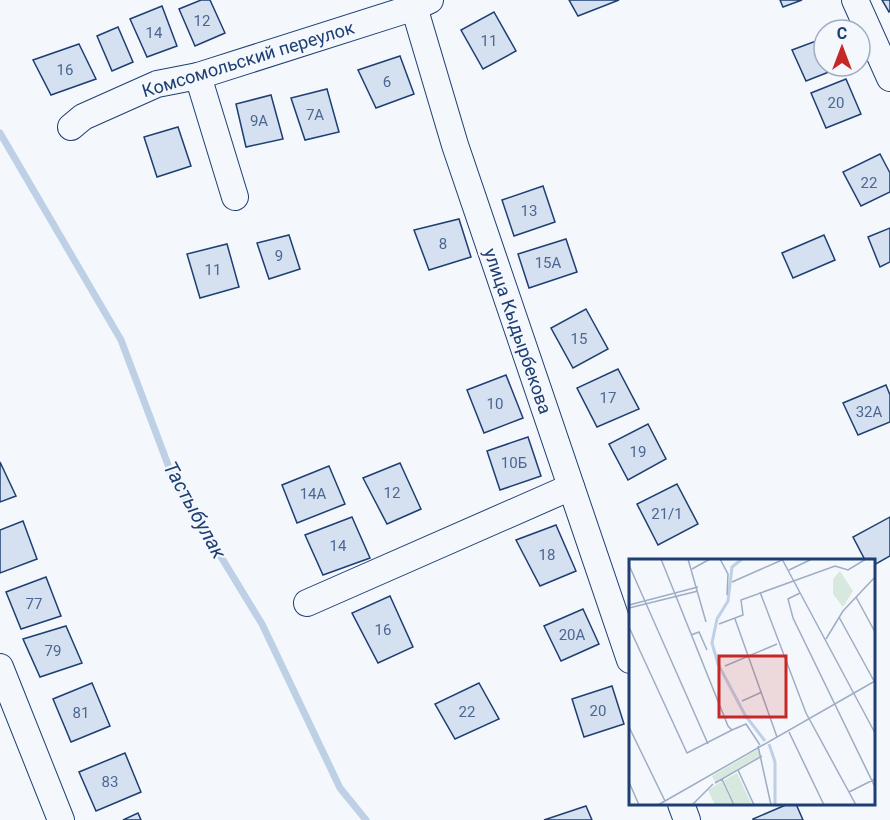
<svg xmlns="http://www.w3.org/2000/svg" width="890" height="820" font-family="Roboto,sans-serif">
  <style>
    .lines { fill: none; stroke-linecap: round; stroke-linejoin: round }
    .stream { stroke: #bed0e5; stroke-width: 7 }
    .building { fill: #d5e0f0; stroke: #1d3f73; stroke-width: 1.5 }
    .minor-casing { stroke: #1d3f73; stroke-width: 28 }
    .minor { stroke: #f4f7fb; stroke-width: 26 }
    .labels { text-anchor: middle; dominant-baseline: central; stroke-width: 4.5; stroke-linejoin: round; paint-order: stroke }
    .number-label { font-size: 15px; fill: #4b6792 }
    .street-label { font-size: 18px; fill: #1d3f73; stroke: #f4f7fb }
    .water-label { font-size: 20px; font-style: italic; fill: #1d3f73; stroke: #f4f7fb }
    .inset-river { fill: none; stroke: #bed0e5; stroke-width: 3 }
    .inset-road { fill: none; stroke: #9eadc5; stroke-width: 1.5 }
    .view { fill: #c62828; fill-opacity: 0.15; stroke: #c62828; stroke-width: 3 }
    .inset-edge { fill: none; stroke: #1d3f73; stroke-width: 3 }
  </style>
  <rect width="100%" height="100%" fill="#f4f7fb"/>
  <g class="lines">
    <!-- stream -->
    <polyline class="stream" points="0,133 121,340 173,478 262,624 340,788 366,820"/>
  </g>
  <!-- building -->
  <g class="building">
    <polygon points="201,0 210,0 225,33 195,46 179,9"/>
    <polygon points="569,0 619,0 578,16"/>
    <polygon points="780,0 802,0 783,7"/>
    <polygon points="882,0 890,0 890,11 889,12"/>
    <polygon points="162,6 177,46 147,57 130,19"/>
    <polygon points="494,12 516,51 483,69 461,30"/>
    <polygon points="118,27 133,62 112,71 97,36"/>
    <polygon points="824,38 824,66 844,66 806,81 792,50"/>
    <polygon points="79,44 96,79 51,95 33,60"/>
    <polygon points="400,56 414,94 376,108 358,70"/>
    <polygon points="846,79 861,114 826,128 811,93"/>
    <polygon points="327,89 339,132 305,140 291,98"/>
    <polygon points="271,95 283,139 246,147 236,104"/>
    <polygon points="178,127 191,166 157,177 144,137"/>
    <polygon points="880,154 890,173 890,192 861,206 843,172"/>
    <polygon points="543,186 555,222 514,236 502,200"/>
    <polygon points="459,219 471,257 429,270 414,230"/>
    <polygon points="890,228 890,262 880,267 868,237"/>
    <polygon points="289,235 300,269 269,279 257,243"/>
    <polygon points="824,235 835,260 793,278 782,253"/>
    <polygon points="566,239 577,272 529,288 518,254"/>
    <polygon points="227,244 239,287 200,298 187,254"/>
    <polygon points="586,309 608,349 573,368 551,328"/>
    <polygon points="618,369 639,409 597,427 577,388"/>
    <polygon points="506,375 523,418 484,433 467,390"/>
    <polygon points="886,385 890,395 890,422 858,435 843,403"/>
    <polygon points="648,424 666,459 628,480 609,444"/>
    <polygon points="528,437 541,476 500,490 487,451"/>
    <polygon points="0,462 16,496 0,502"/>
    <polygon points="400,463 421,509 387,524 363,478"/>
    <polygon points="329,466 345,504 297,523 282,485"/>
    <polygon points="677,484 698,524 658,545 637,504"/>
    <polygon points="352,517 370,558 323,575 305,535"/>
    <polygon points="890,517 890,556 874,565 874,560 865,560 853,537"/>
    <polygon points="23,521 37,559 0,573 0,530"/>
    <polygon points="556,525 576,571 540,586 516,540"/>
    <polygon points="46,577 61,616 21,629 6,592"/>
    <polygon points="390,596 413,647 378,663 352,613"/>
    <polygon points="583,609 599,644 561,661 544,626"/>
    <polygon points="66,626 82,663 40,677 23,639"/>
    <polygon points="92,683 110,726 71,742 53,699"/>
    <polygon points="479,683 499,719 455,739 435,704"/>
    <polygon points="612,686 624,724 584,737 572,699"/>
    <polygon points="125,753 141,792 96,811 79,772"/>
    <polygon points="788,804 796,804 803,820 753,820 753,819"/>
    <polygon points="586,806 592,820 544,820"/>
    <polygon points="138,813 141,820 123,820"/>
  </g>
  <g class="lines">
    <defs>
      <g id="minor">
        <polyline points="412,0 455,145 630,660"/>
        <polyline points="855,0 890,78"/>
        <polyline points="198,76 235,197"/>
        <polyline points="71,127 83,117 157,84 198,76 415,7 430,0"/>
        <polyline points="307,603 571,487"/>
        <polyline points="0,667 61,820"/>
        <polyline points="681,804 687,820"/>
      </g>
    </defs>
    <!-- minor casing -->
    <use href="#minor" class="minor-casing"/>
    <!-- minor -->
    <use href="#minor" class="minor"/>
  </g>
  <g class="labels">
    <!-- number labels -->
    <g class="number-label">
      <text x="202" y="21">12</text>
      <text x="154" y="33">14</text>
      <text x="489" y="41">11</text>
      <text x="65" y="70">16</text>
      <text x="387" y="82">6</text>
      <text x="836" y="103">20</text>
      <text x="315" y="115">7А</text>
      <text x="259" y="121">9А</text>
      <text x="869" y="183">22</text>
      <text x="529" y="211">13</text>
      <text x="443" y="244">8</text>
      <text x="279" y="256">9</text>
      <text x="548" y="263">15А</text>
      <text x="213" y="270">11</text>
      <text x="579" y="339">15</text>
      <text x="608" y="398">17</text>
      <text x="495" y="404">10</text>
      <text x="869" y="412">32А</text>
      <text x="638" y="452">19</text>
      <text x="514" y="463">10Б</text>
      <text x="392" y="493">12</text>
      <text x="313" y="494">14А</text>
      <text x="667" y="514">21/1</text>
      <text x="338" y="546">14</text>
      <text x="547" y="555">18</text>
      <text x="34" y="604">77</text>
      <text x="383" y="630">16</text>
      <text x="572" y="635">20А</text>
      <text x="53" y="651">79</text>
      <text x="598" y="711">20</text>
      <text x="467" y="712">22</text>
      <text x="81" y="713">81</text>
      <text x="110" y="782">83</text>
    </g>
    <!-- street labels -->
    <g class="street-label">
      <text transform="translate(248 59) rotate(-17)">Комсомольский переулок</text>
      <text transform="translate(518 331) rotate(71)">улица Кыдырбекова</text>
    </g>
    <!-- water labels -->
    <g class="water-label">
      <text transform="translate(195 510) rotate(61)">Тастыбулак</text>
    </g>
  </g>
  <!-- overview -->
  <g transform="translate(629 559)">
    <rect width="246" height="246" fill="#f4f7fb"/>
    <path d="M211,12L224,32L214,48L204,35V20ZM129,190L131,197L86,223L83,217ZM108,214L123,246H106L95,221ZM93,222L104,246H86L79,231Z" fill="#d7e8df"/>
    <path class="inset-river" d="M113,0L103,8L99,42L88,60L83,84L89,105L116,156L136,182M140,185L146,203V246"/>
    <path class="inset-road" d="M32,0L99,167L103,171L117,165L131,186M59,0L77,63M91,0L99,15L98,36M153,0L246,174M0,6L79,185M63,10L81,0M160,11L183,0M103,23L153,1M131,33L177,154L227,246M171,34L159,40L164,59L246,228M227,38L246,73M0,46L69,28M0,49L69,32M210,58L245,122M106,60L148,178M90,65L114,56L112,41L206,7L219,11L237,0M0,68L58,194L103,171M62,76L70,73L78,91M197,80L214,52L246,18M96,107L148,85M113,142L133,133M0,168L36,242M160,173L195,246M129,187L142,246M109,211L125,246M93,220L105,246M0,223L10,246M86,224L133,197M220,233L246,220M29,246L246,122M63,246L84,225"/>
    <path class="view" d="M90,97H157V158H90Z"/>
    <rect width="246" height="246" class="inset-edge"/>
  </g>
  <!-- north arrow -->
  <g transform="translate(842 48)"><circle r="28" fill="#f4f7fb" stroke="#9eadc5" stroke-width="1.5"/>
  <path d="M0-4.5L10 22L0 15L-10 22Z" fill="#c62828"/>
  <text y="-9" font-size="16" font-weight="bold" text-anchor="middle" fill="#1d3f73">С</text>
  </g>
</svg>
